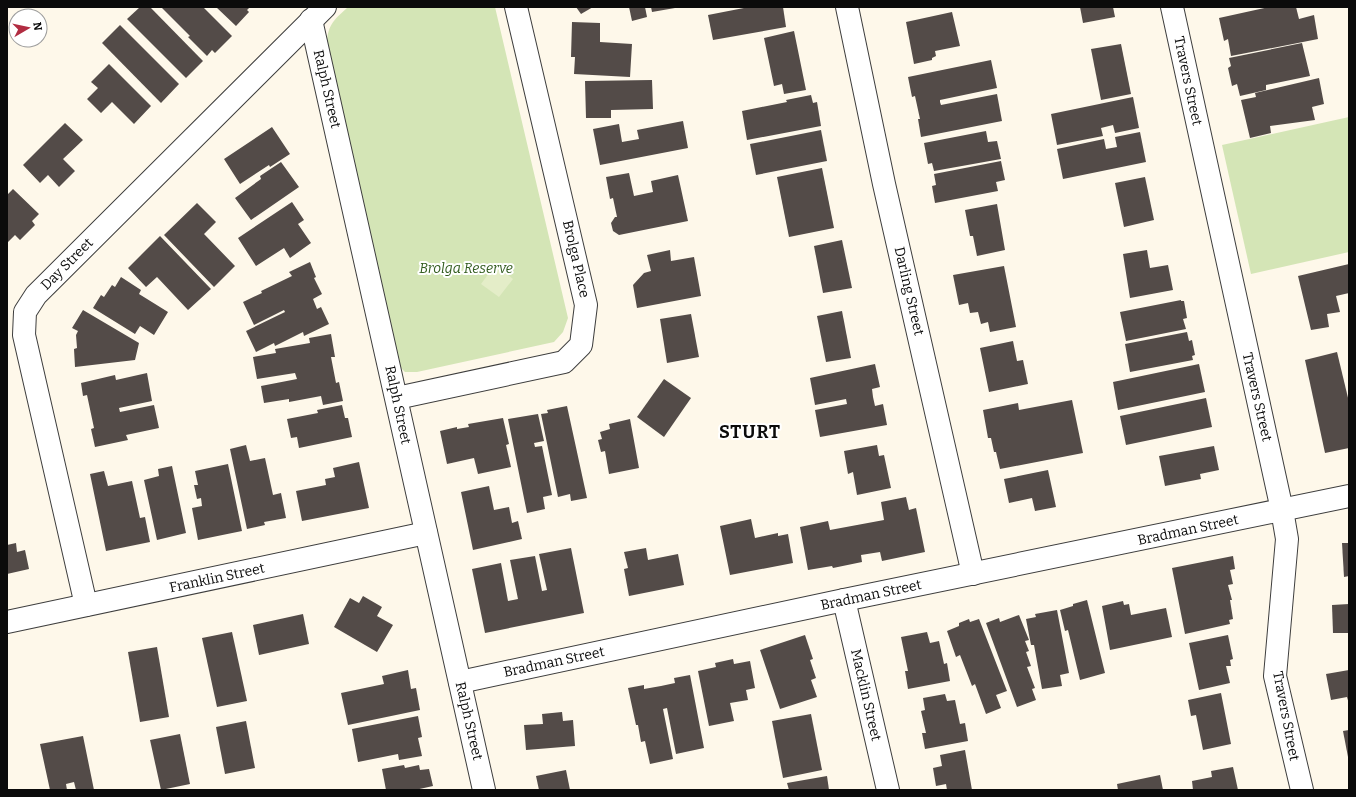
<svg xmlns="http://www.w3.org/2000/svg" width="1356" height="797" font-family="Bitter,serif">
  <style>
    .green { fill: #d4e5b6 }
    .pitch { fill: #e4edc8 }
    .building { fill: #534b48 }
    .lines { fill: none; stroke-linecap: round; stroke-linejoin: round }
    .street-casing { stroke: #3e3e3e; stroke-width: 24 }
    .street { stroke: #fff; stroke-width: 22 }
    .labels { text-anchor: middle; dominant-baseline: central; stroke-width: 4; stroke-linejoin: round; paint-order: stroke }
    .street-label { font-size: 14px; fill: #0b0b0b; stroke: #fff }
    .park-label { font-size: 14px; font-style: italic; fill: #335d20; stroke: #fff }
    .district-label { font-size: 18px; font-weight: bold; letter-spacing: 1px; fill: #0b0b0b; stroke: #fff }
  </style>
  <rect width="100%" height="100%" fill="#fef8ea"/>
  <!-- green -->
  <g class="green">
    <path d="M348,7H495L568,318L563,332L554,342L417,372H405L398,365L327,42C328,24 335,19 348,7Z"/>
    <polygon points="1349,117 1349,252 1251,274 1222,145"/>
  </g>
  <!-- pitch -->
  <polygon class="pitch" points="495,265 513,279 499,297 481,284"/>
  <!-- building -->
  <g class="building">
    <polygon points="140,7 150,7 203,61 186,78 127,19"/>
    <polygon points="161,7 203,7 232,36 215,53 212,50 207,56 188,37 190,36"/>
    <polygon points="216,7 250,7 247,10 249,12 236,26"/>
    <polygon points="576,7 593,7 581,14"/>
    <polygon points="629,7 645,7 647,17 632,21"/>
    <polygon points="651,7 675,7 675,8 652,12"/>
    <polygon points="749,7 783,7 786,27 713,40 708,15"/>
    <polygon points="1080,7 1113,7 1115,17 1083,23"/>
    <polygon points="1269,7 1296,7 1299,19 1314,15 1318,39 1231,56 1228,39 1224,41 1219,18"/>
    <polygon points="952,12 960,46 935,51 936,56 932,58 932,60 914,64 906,22"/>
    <polygon points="572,22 600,23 600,42 632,44 630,77 574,74 575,57 571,57"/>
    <polygon points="120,25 179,84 161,103 102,43"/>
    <polygon points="794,31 806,90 784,94 782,84 774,86 764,38"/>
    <polygon points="1302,43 1310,76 1266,85 1266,90 1240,96 1237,84 1232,86 1228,68 1231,66 1229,58"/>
    <polygon points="1121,44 1131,94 1101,100 1091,49"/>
    <polygon points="991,60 997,88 940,100 940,102 941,105 997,94 1002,121 921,137 918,119 920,119 915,96 912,97 908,77"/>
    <polygon points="109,64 151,106 134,124 112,102 101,113 87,99 98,88 91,82"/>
    <polygon points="1319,78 1324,104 1312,107 1315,120 1270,126 1271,133 1250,138 1241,100 1256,97 1255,93"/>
    <polygon points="652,80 653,109 611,110 611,118 586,118 585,81"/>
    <polygon points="811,95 813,103 817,102 821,126 747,140 742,111 787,102 786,100"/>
    <polygon points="1133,97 1139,128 1115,133 1113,125 1101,128 1103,136 1057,145 1051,114"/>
    <polygon points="683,121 688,148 600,165 593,129 619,124 622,142 639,139 637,130"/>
    <polygon points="65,123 83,140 63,159 75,171 59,187 48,175 40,183 23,165"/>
    <polygon points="272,127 290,154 270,167 269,165 240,184 224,159"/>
    <polygon points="821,130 827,161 756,175 750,144"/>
    <polygon points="986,131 988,142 997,141 1001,159 934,171 932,163 928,164 924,143"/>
    <polygon points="1140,132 1146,162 1063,179 1057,149 1104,139 1106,149 1117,147 1115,137"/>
    <polygon points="1001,161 1005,180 996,182 998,191 935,203 932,186 936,185 934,174"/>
    <polygon points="281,162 299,187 251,220 235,198 261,179 260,176"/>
    <polygon points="822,168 834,228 789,237 777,177"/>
    <polygon points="629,173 634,196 653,192 651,181 678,175 688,221 619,235 613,231 611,223 615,217 617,217 613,198 610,199 606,177"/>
    <polygon points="1145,177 1154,220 1124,227 1115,183"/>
    <polygon points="13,189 39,214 32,221 35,225 20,240 15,235 8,242 7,240 7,195"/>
    <polygon points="292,202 304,220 298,224 311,243 290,258 284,248 256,266 238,238"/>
    <polygon points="197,203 216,222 204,234 235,266 214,287 164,235"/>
    <polygon points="997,204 1005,250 977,256 973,236 970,236 965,210"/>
    <polygon points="160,236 211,289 188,310 157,277 146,287 128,268"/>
    <polygon points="842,240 852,288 823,293 814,246"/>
    <polygon points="670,250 671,261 694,257 701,296 637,308 633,285 644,273 651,271 647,255"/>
    <polygon points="1147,250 1150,268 1168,265 1173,290 1130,298 1123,254"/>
    <polygon points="310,262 316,277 314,278 322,294 313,299 317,309 321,307 329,324 304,336 303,332 275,346 274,343 256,352 246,331 285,312 284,310 254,325 243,302 262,293 261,291 292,276 289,272"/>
    <polygon points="1349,264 1349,293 1336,296 1340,312 1327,314 1329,327 1311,330 1298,276"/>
    <polygon points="1004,266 1016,327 990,332 988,322 981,324 978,312 970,313 968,303 959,305 953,275"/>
    <polygon points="121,277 141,290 139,294 168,312 154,335 140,326 135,334 93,308 101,295 104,297 112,285 115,287"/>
    <polygon points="1181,300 1181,301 1184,301 1187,318 1183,319 1186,329 1126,341 1120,312"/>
    <polygon points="83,310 139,343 135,360 75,367 74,349 77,348 76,335 78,331 72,328"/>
    <polygon points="842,311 851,358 826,362 817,316"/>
    <polygon points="691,314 699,357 667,363 660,319"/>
    <polygon points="1187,332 1189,341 1192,340 1195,355 1192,356 1193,360 1130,372 1125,344"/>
    <polygon points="331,334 335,357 331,357 336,383 339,382 343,401 323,405 321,396 289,402 289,399 264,403 261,386 297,379 295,373 257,379 253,357 276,353 275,349 310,343 309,338"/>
    <polygon points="1013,341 1017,361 1023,360 1028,384 989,392 980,348"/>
    <polygon points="1337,352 1349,402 1349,448 1325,453 1305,360"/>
    <polygon points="875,364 880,387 872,389 873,397 875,406 883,404 887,425 820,437 815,410 847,404 846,399 815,405 810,378"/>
    <polygon points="1199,364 1205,392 1118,410 1113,382"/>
    <polygon points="147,373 152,401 119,408 120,412 154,405 159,428 126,435 128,440 95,447 91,429 94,428 87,395 83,396 81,383 115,375 116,380"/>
    <polygon points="664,379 691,398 664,437 637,417"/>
    <polygon points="1206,398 1212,427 1126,445 1120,416"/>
    <polygon points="1072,400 1083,453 1000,469 996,452 994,452 991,438 988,438 983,410 1018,403 1019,410"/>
    <polygon points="342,405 345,418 348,418 352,437 299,448 297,437 291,438 287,419 318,413 317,410"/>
    <polygon points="567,406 587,498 571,501 570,494 558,497 541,414 548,413 547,410"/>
    <polygon points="538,414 544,441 534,443 535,447 542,446 552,495 543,497 545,509 527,513 508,419"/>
    <polygon points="503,418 509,444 506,445 511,467 478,474 474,458 447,464 440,431 457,427 457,429 469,427 468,424"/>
    <polygon points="630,419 639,468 609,474 605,451 601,452 598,440 602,439 600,432 610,429 609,424"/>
    <polygon points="246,445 250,461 265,458 273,495 281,493 286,518 264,522 265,525 247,529 230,449"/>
    <polygon points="877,445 879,456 884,455 891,488 857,495 853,472 848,474 844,451"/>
    <polygon points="1214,446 1219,470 1200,474 1201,479 1165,486 1159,456"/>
    <polygon points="359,462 369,508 302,521 296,491 326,485 325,479 335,477 333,468"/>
    <polygon points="228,464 242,531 198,540 192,508 202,506 201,498 197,499 194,485 198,485 195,471"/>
    <polygon points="172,466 186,533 157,540 144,480 159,476 158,469"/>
    <polygon points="1048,470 1056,507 1035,511 1032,498 1009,503 1004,479"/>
    <polygon points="104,471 108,486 132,481 140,518 145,517 150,542 106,551 90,474"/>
    <polygon points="489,486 494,510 509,507 512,523 518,521 522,539 473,550 461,492"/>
    <polygon points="906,497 909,510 916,508 925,552 882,561 880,552 861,555 862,562 833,568 832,566 808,570 800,527 828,521 830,530 884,520 881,502"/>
    <polygon points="751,519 755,538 778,533 778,536 788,534 793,563 730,575 720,526"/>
    <polygon points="16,543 17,552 25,550 29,569 7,574 7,545"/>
    <polygon points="1342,543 1349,543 1349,576 1344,577"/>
    <polygon points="571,548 584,613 485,633 472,569 501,563 508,601 518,599 510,560 535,556 542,591 547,590 539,554"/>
    <polygon points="646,548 648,560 678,554 684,585 629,596 624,569 628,568 624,552"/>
    <polygon points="1233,556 1235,569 1230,570 1233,584 1228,585 1232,600 1230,600 1233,619 1229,620 1230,624 1185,634 1172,568"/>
    <polygon points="363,596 382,607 377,616 393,625 377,652 334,627 350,598 359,603"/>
    <polygon points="1087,600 1105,673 1080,680 1068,630 1065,631 1060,610 1073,606 1073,604"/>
    <polygon points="1123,601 1124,605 1129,604 1131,615 1166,608 1172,637 1110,650 1102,606"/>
    <polygon points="1349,604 1349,633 1333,633 1332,605"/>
    <polygon points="1057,610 1069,673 1060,675 1062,686 1042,689 1034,645 1031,645 1026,619 1036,617 1035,614"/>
    <polygon points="303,614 309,644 259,655 253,625"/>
    <polygon points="1019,615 1029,640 1025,641 1029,651 1026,652 1031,666 1027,667 1035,688 1032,689 1036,700 1017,707 986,623 999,618 1000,622"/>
    <polygon points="969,619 970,622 979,619 1007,691 996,695 1001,708 986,714 975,684 972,686 960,655 956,657 947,631 959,626 959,623"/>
    <polygon points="232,632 247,701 217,707 202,638"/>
    <polygon points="927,632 930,643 939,641 944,664 947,663 950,681 908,689 905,671 908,671 901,637"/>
    <polygon points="805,635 813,659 810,660 816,678 811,680 817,697 780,709 760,650"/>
    <polygon points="1228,635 1233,659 1230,660 1231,666 1226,666 1230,683 1199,690 1189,643"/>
    <polygon points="157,647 169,717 140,722 128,652"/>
    <polygon points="733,659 734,664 750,661 755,688 746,690 748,700 730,703 734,721 709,726 698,671 716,667 715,663"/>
    <polygon points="408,670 411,689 416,688 420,710 348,725 341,693 384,684 382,676"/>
    <polygon points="1349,670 1349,704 1347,697 1331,700 1326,674"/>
    <polygon points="690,675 704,748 676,754 667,708 663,709 673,759 650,764 645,741 641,742 638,725 636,725 628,688 644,685 644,689 661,686 675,683 674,678"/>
    <polygon points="1221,693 1231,744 1203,750 1196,715 1191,716 1188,700"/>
    <polygon points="945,694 947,701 955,700 960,724 965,723 968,741 925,749 922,733 926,733 921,711 925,710 923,698"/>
    <polygon points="562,712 563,721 573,720 575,746 526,750 524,725 543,724 542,714"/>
    <polygon points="811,714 822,770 783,778 772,721"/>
    <polygon points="418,716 422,737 418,738 422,756 399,760 398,754 358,762 352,729"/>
    <polygon points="246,721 255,768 225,774 216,727"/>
    <polygon points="1349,730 1349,757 1348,757 1343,731"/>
    <polygon points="180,734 190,784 161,790 150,740"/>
    <polygon points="83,736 94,790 76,790 74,782 66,784 67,790 50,790 40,744"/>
    <polygon points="965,750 972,790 947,790 946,784 936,786 933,768 942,766 940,755"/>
    <polygon points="404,765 405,768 419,765 420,770 429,769 433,786 415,790 386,790 382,769"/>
    <polygon points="1233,767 1238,790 1193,790 1192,781 1212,777 1211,771"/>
    <polygon points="566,770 570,790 539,790 536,776"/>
    <polygon points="1160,775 1163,790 1118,790 1117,784"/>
    <polygon points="827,776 829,790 789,790 787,783"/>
  </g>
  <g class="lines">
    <defs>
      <g id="street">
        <polyline points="847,7 884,184 973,574"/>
        <polyline points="1172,7 1282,510 1287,539 1275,676 1302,790"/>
        <polyline points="311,20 484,790"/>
        <polyline points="397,398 564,362 581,345 586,305 516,7"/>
        <polyline points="844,600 888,790"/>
        <polyline points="86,605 24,335 25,312 36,295 325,7"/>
        <polyline points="7,622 426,533"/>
        <polyline points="460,682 844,600 1349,496"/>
      </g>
    </defs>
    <!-- street casing -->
    <use href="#street" class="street-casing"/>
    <!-- street -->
    <use href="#street" class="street"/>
  </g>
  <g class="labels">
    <!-- street labels -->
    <g class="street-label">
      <text transform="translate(1188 81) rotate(78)">Travers Street</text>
      <text transform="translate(327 89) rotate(77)">Ralph Street</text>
      <text transform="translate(576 259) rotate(77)">Brolga Place</text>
      <text transform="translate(67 264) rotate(-45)">Day Street</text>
      <text transform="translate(909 291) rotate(77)">Darling Street</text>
      <text transform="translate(1257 397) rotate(77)">Travers Street</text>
      <text transform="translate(398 405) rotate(78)">Ralph Street</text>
      <text transform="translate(1188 530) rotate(-12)">Bradman Street</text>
      <text transform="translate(217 578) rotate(-12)">Franklin Street</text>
      <text transform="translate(871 595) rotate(-12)">Bradman Street</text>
      <text transform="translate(554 662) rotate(-12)">Bradman Street</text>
      <text transform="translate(866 695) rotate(77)">Macklin Street</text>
      <text transform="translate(1286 716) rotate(79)">Travers Street</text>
      <text transform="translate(469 721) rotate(77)">Ralph Street</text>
    </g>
    <!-- park labels -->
    <g class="park-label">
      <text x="466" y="268">Brolga Reserve</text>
    </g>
    <!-- district labels -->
    <g class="district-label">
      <text x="750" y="432">STURT</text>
    </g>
  </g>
  <!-- border -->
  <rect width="1356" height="797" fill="none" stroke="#0b0b0b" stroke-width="16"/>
  <!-- north arrow -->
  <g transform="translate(28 28) rotate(81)"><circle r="19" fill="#ffffff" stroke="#9d9d9d"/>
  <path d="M0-3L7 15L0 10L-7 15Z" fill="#b12c41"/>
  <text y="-6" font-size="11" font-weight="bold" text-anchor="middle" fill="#0b0b0b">N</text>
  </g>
</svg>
